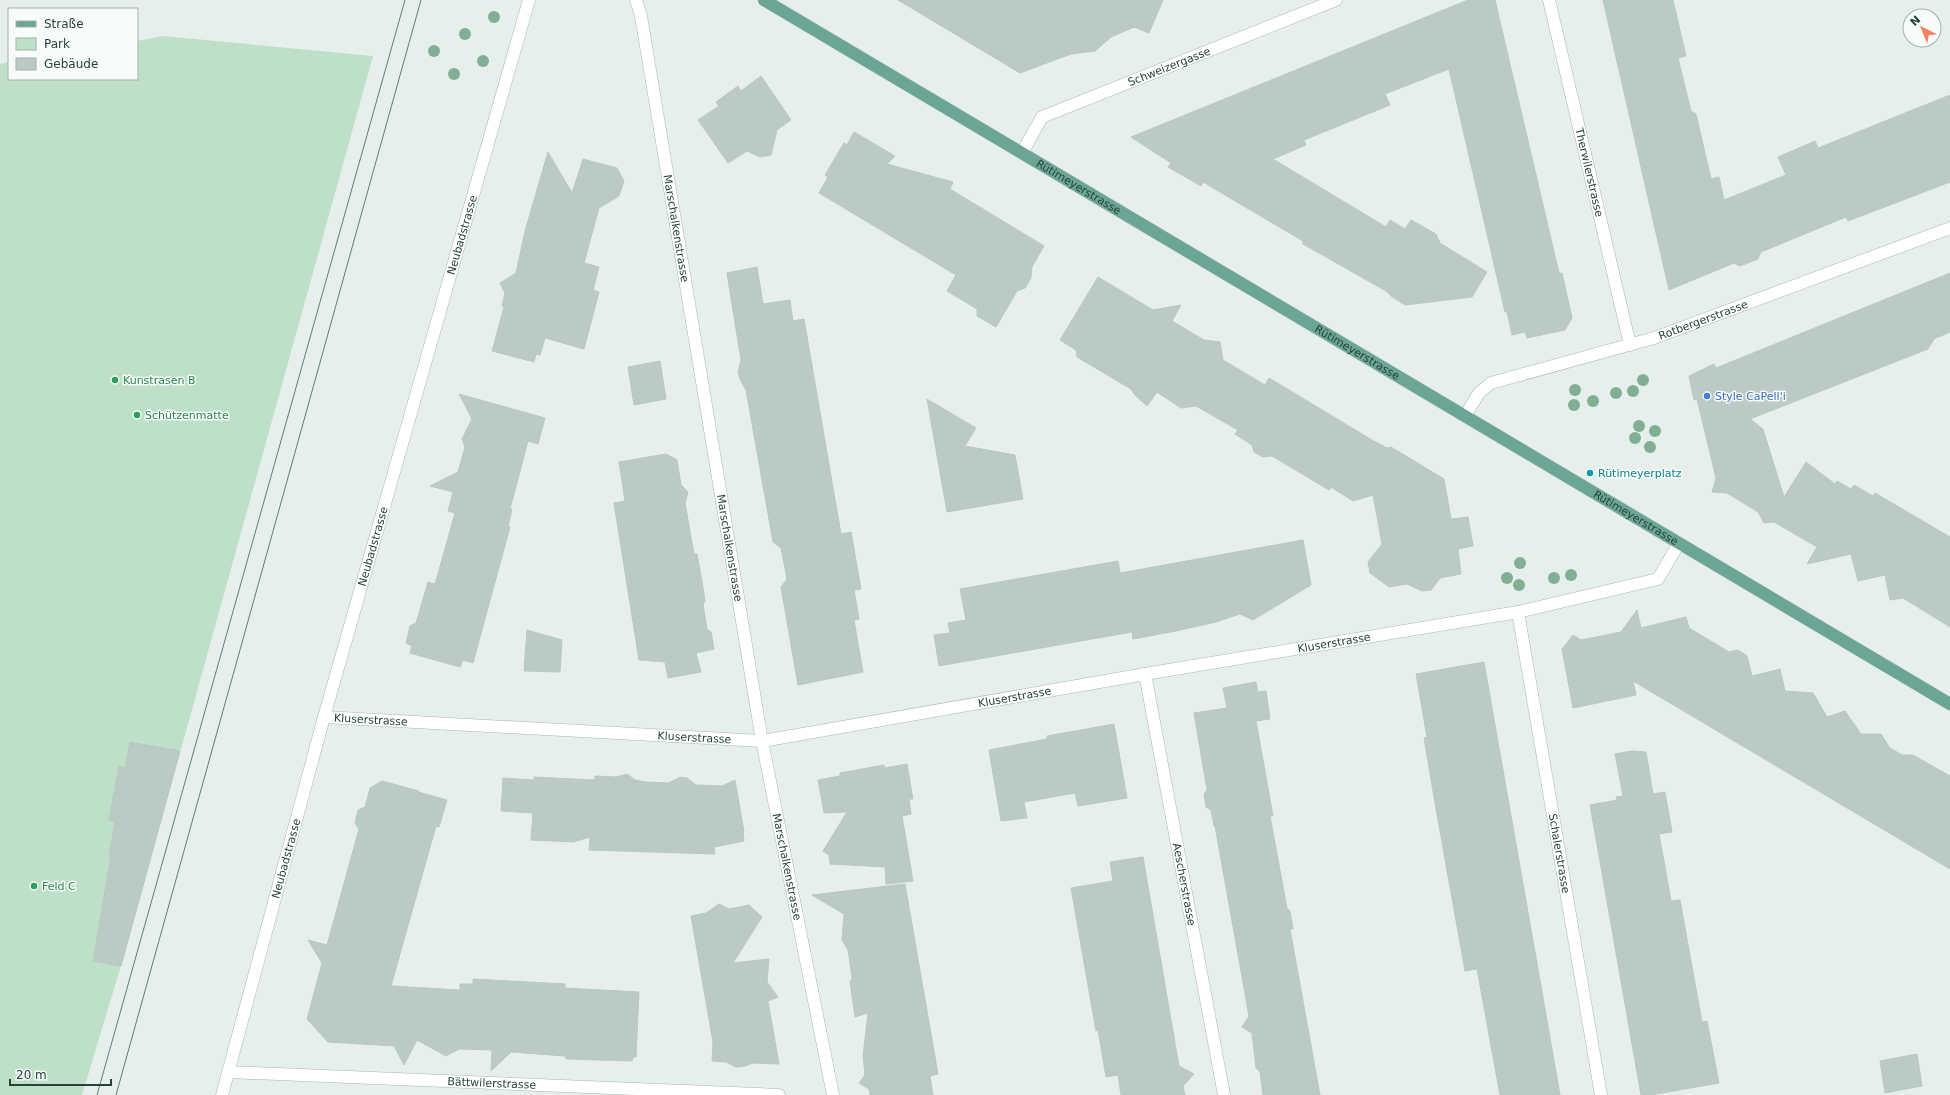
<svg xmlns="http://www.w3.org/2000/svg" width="1950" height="1095" font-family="'DejaVu Sans',sans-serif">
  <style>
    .green { fill: #bfe0c8 }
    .building { fill: #bbcac4; stroke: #b8c9c2 }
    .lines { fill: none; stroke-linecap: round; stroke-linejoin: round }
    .minor-casing { stroke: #a8b8b2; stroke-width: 13 }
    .major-casing { stroke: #c2cac8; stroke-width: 13 }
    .minor { stroke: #fff; stroke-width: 12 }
    .major { stroke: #6aa596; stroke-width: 12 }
    .tram { stroke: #5f7d75; stroke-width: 1 }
    .tree { fill: #80af93 }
    .leisure-dot { fill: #2e9e5b; stroke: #f7fbf9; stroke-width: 1.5 }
    .shop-dot { fill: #3f7fe0; stroke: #f7fbf9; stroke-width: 1.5 }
    .culture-dot { fill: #0f9aa8; stroke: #f7fbf9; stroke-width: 1.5 }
    .labels { text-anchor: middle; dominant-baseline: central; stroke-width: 3; stroke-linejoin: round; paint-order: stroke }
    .street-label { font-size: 11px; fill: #24423a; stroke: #f7fbf9 }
    .leisure-label { font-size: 11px; fill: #27864d; stroke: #f7fbf9; text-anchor: start }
    .shop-label { font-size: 11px; fill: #366cbe; stroke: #f7fbf9; text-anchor: start }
    .culture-label { font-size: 11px; fill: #0d838f; stroke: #f7fbf9; text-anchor: start }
  </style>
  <rect width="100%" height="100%" fill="#e6efeb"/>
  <!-- green -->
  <polygon class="green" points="163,36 373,56 121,966 82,1095 0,1095 0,64 9,62 9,79 137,79 137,41"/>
  <!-- building -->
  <g class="building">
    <polygon points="898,0 1163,0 1149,33 1134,27 1111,37 1095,51 1071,54 1020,73"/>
    <polygon points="1468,0 1495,0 1559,273 1562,273 1572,318 1565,330 1527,338 1525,332 1512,335 1507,312 1505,312 1449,69 1385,94 1390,105 1304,140 1306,145 1273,159 1386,227 1390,220 1405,229 1411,220 1436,234 1440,243 1487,272 1472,297 1405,305 1391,296 1386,291 1303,244 1303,241 1203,182 1201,186 1168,167 1171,163 1131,137"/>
    <polygon points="1603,0 1673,0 1686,56 1678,58 1691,111 1696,114 1711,179 1719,177 1724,200 1786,175 1778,157 1815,141 1818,148 1950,95 1950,182 1848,221 1846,217 1761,252 1758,259 1740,266 1734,263 1669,290"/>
    <polygon points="761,76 791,120 777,130 771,155 760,157 747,151 728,163 698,120 719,106 716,102 738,86 741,91"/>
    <polygon points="854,132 895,156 887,164 953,182 950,189 1044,246 1032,267 1031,278 1025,288 1017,291 996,327 977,316 977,309 947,291 956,275 819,193 828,177 825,175 844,143 847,145"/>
    <polygon points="548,152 572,193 583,159 617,168 624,181 619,196 599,208 584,263 599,267 593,290 599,292 584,349 545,338 540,355 536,354 534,362 492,351 504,307 502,306 505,293 500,283 516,273 525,231"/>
    <polygon points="757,267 763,304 790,300 793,321 804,319 841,534 851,532 861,589 854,590 859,619 854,620 863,672 798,685 781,587 787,579 781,548 773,542 746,390 740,379 738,372 741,360 727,273"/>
    <polygon points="1950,273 1950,332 1934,339 1928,349 1750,419 1763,429 1784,497 1806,462 1835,484 1837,481 1851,489 1854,485 1873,496 1875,493 1950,537 1950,627 1903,598 1890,600 1885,575 1858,581 1851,554 1807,564 1817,547 1774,522 1764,523 1758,512 1727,493 1712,492 1716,478 1697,399 1694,400 1689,376 1714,364 1716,368"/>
    <polygon points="1098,277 1153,310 1181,305 1172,321 1204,340 1220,342 1223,360 1265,385 1269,378 1372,440 1387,448 1391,447 1444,479 1451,519 1468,517 1473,546 1458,549 1461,574 1440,578 1431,590 1422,591 1407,584 1389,587 1370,573 1368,562 1382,544 1373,495 1353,501 1331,487 1329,490 1272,456 1263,457 1254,452 1252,445 1235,434 1238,430 1196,406 1181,408 1157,392 1147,406 1134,394 1131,389 1077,357 1076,350 1060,340"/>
    <polygon points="660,361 666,399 634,405 628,367"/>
    <polygon points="459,394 545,418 538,444 528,441 510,509 512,509 508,527 510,527 473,663 463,660 460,667 410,653 412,646 406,643 410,626 416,623 428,582 435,584 455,513 448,511 453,492 430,486 458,472 465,447 462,439 472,419"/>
    <polygon points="927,399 976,428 965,446 1015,455 1023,499 947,512"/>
    <polygon points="666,454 677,460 681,485 688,492 685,503 694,554 697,554 703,587 705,601 703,604 707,629 711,632 714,649 696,653 701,672 668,678 665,662 639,660 614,503 625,501 619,462"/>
    <polygon points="1303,540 1311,585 1253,620 1240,614 1216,622 1176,631 1133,639 1132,632 939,666 934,635 950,633 948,623 966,620 960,589 1118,561 1120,573"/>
    <polygon points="1637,610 1641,628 1686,617 1689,628 1729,652 1738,650 1747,656 1752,676 1780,669 1785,691 1813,693 1827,717 1845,711 1861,734 1881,734 1890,748 1902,755 1913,755 1950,776 1950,869 1633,681 1636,695 1573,708 1562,649 1573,635 1581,640 1621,632"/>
    <polygon points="527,630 562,640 560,672 524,671"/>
    <polygon points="1484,662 1548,1026 1560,1095 1500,1095 1477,969 1465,971 1435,803 1424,738 1427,737 1416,674"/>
    <polygon points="1256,682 1258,692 1266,691 1270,719 1256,721 1273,816 1270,816 1287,908 1290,911 1293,929 1290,929 1320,1095 1263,1095 1260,1072 1256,1068 1252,1033 1242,1027 1249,1016 1215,826 1214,826 1211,810 1206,807 1204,794 1207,790 1194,713 1227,708 1223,688"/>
    <polygon points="1114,724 1127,798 1078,806 1075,793 1024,802 1027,818 1001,821 989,750 1047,739 1047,736"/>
    <polygon points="130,742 180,751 121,966 93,961 111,856 109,856 115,821 109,820 119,766 125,768"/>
    <polygon points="1632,751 1646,752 1653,794 1665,792 1672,832 1659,834 1665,867 1671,901 1680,900 1702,1022 1707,1021 1719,1083 1651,1095 1641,1095 1590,805 1617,800 1616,797 1623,796 1615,754"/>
    <polygon points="907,764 913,799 909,799 911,814 902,816 913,881 886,884 885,867 830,864 829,855 823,851 847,812 824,813 818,780 840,776 840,773 884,765 885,768"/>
    <polygon points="627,774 635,780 645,782 669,783 680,777 687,778 696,785 722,786 735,780 744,832 743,832 744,841 714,847 715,854 589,850 590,837 573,842 531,840 533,813 501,811 503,778 534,780 534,777 595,780 595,776 617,777"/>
    <polygon points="382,781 419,791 418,792 447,800 439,827 436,826 391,986 460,990 460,984 473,984 473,979 565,984 565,988 639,992 636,1057 633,1057 632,1061 566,1059 565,1056 511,1052 491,1071 492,1050 459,1049 446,1056 417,1040 404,1065 394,1046 328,1042 307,1019 322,963 308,940 327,945 359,829 355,823 358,810 365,807 370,788"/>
    <polygon points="1143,857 1179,1066 1194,1074 1183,1086 1185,1095 1121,1095 1118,1075 1106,1077 1098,1030 1096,1031 1071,888 1113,881 1110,862"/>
    <polygon points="905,884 938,1074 930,1076 933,1095 870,1095 869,1089 859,1083 865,1075 863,1056 868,1013 855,1017 850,982 852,979 850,963 848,950 842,940 844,914 812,895"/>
    <polygon points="719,904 729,909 749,905 762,917 733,963 769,959 767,982 778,997 768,1001 779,1064 753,1063 745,1066 736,1067 726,1062 712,1061 713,1042 691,916 706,913"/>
    <polygon points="1917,1054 1922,1086 1885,1093 1880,1061"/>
  </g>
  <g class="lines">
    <defs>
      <g id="minor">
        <path id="s1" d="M636,0L641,16L762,741L833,1095"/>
        <path id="s2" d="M1549,0L1630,345"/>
        <path id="s3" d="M1022,153L1042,117L1336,0"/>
        <path id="s4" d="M1465,416L1479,393L1491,383L1654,338L1950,228"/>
        <path id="s5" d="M1518,612L1601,1095"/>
        <path id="s6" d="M1145,674L1224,1095"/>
        <path id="s7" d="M324,717L762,741L1145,674L1518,612L1658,579L1679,543"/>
        <path id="s8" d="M229,1072L779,1095"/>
        <path id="s9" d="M222,1095L324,717L529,0"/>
      </g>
      <g id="major">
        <path id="s10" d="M764,0L1950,704"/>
      </g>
    </defs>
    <!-- minor casing -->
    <use href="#minor" class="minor-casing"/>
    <!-- major casing -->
    <use href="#major" class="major-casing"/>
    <!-- minor -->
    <use href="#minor" class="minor"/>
    <!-- major -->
    <use href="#major" class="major"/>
    <!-- tram -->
    <g class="tram">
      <polyline points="97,1095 405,0"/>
      <polyline points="116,1095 421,0"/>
    </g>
  </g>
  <!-- trees -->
  <g class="tree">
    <circle cx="494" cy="17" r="6"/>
    <circle cx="465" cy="34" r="6"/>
    <circle cx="434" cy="51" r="6"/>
    <circle cx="483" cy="61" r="6"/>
    <circle cx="454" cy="74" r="6"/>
    <circle cx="1643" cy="380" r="6"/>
    <circle cx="1575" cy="390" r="6"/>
    <circle cx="1633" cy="391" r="6"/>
    <circle cx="1616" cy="393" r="6"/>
    <circle cx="1593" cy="401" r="6"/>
    <circle cx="1574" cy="405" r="6"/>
    <circle cx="1639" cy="426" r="6"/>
    <circle cx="1655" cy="431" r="6"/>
    <circle cx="1635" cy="438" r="6"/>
    <circle cx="1650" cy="447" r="6"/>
    <circle cx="1520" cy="563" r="6"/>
    <circle cx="1571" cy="575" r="6"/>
    <circle cx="1507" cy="578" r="6"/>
    <circle cx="1554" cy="578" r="6"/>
    <circle cx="1519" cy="585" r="6"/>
  </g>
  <!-- markers -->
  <g class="leisure-dot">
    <circle cx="115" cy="380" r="4"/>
    <circle cx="137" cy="415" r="4"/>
    <circle cx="34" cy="886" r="4"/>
  </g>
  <circle class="shop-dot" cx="1707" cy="396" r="4"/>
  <circle class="culture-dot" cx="1590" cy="473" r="4"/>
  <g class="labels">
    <!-- street labels -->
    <g class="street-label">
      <text stroke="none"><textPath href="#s3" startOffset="178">Schweizergasse</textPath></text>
      <text stroke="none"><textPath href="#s2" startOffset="177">Therwilerstrasse</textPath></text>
      <text stroke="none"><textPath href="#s10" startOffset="366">Rütimeyerstrasse</textPath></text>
      <text stroke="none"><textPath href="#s1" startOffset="232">Marschalkenstrasse</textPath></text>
      <text stroke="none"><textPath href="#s9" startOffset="893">Neubadstrasse</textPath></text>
      <text stroke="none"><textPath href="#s4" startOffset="264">Rotbergerstrasse</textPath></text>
      <text stroke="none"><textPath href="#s10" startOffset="690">Rütimeyerstrasse</textPath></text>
      <text stroke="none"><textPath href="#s10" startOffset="1014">Rütimeyerstrasse</textPath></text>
      <text stroke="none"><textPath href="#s9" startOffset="569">Neubadstrasse</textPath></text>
      <text stroke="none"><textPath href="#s1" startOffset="556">Marschalkenstrasse</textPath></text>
      <text stroke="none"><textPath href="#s7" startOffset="1019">Kluserstrasse</textPath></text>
      <text stroke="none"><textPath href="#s7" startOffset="695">Kluserstrasse</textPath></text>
      <text stroke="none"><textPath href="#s7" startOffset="47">Kluserstrasse</textPath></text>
      <text stroke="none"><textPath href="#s7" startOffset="371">Kluserstrasse</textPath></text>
      <text stroke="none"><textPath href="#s5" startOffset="245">Schalerstrasse</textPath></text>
      <text stroke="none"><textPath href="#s9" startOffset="245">Neubadstrasse</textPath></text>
      <text stroke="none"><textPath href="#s1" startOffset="880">Marschalkenstrasse</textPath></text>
      <text stroke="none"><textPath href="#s6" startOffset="214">Aescherstrasse</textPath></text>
      <text stroke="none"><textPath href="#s8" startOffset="263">Bättwilerstrasse</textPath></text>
    </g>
    <!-- leisure labels -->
    <g class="leisure-label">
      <text x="123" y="380">Kunstrasen B</text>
      <text x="145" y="415">Schützenmatte</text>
      <text x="42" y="886">Feld C</text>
    </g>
    <!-- shop labels -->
    <g class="shop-label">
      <text x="1715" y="396">Style CaPell'i</text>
    </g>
    <!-- culture labels -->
    <g class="culture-label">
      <text x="1598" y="473">Rütimeyerplatz</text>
    </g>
  </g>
  <!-- legend -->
  <rect x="8" y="8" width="130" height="72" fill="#f7fbf9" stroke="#a3b1ad"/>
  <rect x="16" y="21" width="20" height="6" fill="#6aa596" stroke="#a3b1ad"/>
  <text x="44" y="28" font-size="12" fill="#24423a">Straße</text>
  <rect x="16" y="38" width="20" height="12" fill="#bfe0c8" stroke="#a3b1ad"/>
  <text x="44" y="48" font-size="12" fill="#24423a">Park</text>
  <rect x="16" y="58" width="20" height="12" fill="#bbcac4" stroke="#a3b1ad"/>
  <text x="44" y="68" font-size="12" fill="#24423a">Gebäude</text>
  <!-- north arrow -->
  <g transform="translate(1922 28) rotate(317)"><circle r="19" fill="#f7fbf9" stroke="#a3b1ad"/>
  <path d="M0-3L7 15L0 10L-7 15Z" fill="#f4845f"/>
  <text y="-6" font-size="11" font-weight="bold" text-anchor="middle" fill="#24423a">N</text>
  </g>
  <!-- scale -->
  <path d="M10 1079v6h101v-6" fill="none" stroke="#24423a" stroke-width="2"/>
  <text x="16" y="1079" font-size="12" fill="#24423a" stroke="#f7fbf9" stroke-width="3" paint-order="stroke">20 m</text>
</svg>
